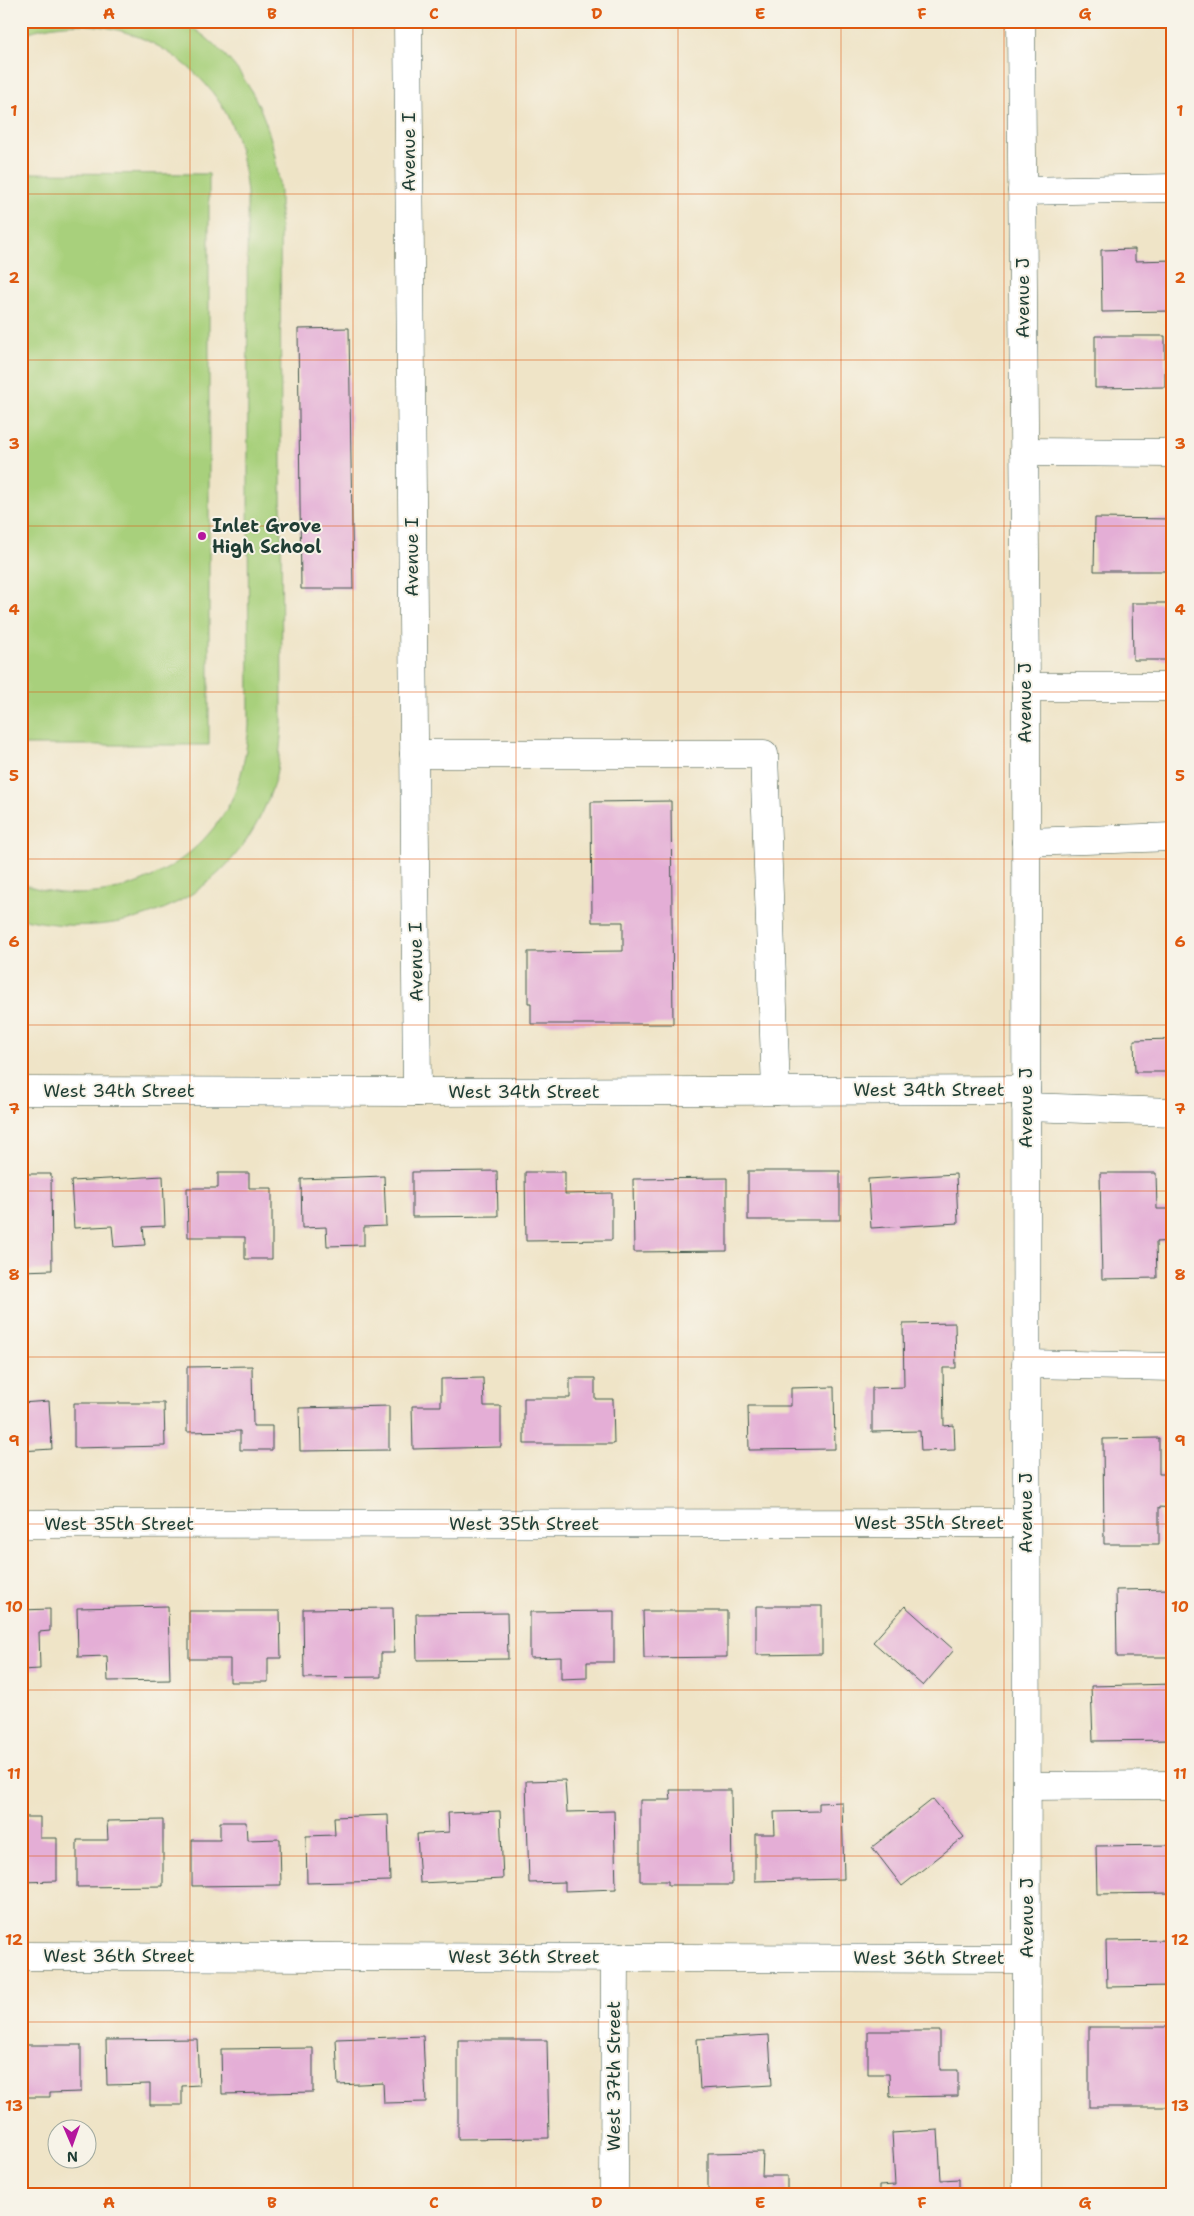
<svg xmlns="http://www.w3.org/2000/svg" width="1194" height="2216" font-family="'Shantell Sans',sans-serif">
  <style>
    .green { fill: #a8d07b; stroke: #648658 }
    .building { fill: #e4aed6 }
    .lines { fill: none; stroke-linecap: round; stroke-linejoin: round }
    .minor-casing { stroke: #3e564a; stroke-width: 29 }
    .minor { stroke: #fff; stroke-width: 28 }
    .grid { fill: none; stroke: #de580e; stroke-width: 1; stroke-opacity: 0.55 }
    .poi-dot { fill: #b5179e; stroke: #f7f3e8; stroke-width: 2 }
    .labels { text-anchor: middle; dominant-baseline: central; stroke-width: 4; stroke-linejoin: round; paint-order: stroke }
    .street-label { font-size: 18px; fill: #1f3d34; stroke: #f7f3e8 }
    .poi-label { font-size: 18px; font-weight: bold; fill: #1f3d34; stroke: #f7f3e8; text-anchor: start }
    .neatline { fill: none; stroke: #de580e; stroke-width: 2 }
    .grid-label { font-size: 16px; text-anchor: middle; font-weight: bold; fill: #de580e }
  </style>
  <rect width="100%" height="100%" fill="#f7f3e8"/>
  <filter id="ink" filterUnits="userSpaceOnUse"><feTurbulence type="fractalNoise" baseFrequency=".02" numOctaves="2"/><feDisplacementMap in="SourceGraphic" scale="10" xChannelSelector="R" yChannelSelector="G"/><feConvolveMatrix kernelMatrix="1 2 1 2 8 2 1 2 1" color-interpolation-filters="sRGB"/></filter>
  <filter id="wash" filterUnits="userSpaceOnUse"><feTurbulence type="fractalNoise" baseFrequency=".0096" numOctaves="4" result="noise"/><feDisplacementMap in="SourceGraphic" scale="20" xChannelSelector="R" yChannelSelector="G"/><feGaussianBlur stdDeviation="1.12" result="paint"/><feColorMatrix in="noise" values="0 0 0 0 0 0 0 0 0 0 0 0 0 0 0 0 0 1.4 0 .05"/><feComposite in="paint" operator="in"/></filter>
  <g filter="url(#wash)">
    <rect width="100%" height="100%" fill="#efe4c7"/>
    <!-- green -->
    <g class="green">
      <path d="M21,21H182C247,60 274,120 280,193L282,726C280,747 279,769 272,789C234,898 130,945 21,918V883C99,914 191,876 230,803C242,780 246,753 249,726L247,193C244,166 240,140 227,115C190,45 98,4 21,35Z"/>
      <polygon points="21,173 209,174 209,745 21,745"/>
    </g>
    <g id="blocks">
      <!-- building -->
      <g class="building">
        <polygon points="1135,249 1135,261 1173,260 1173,311 1102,312 1101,250"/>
        <polygon points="349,328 353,589 301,589 298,329"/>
        <polygon points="1095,336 1165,336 1165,387 1095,388"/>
        <polygon points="1095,518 1173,519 1173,571 1094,571"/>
        <polygon points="1132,603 1173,603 1173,660 1133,660"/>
        <polygon points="671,801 673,1024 531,1024 531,1003 528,1003 528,952 623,951 623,922 592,922 591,802"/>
        <polygon points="1173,1039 1173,1072 1135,1072 1134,1040"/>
        <polygon points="497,1171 498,1216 412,1217 412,1172"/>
        <rect x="748" y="1171" width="92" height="49"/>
        <polygon points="525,1172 565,1172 565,1194 612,1193 612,1240 526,1241"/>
        <polygon points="218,1173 249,1173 249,1188 272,1188 272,1259 245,1259 245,1237 188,1237 187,1188 218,1188"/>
        <polygon points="1100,1173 1156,1173 1157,1209 1173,1209 1173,1241 1156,1242 1157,1278 1102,1279"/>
        <polygon points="21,1174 51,1174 52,1270 21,1271"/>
        <polygon points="956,1174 958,1223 871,1228 868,1179"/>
        <polygon points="163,1176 165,1226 143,1227 145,1245 114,1247 112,1226 74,1228 71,1181"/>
        <polygon points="384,1176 386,1226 364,1227 364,1245 327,1246 326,1227 302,1228 301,1179"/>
        <polygon points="727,1178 727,1251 634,1252 633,1179"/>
        <polygon points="955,1323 956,1368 943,1368 944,1426 954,1425 955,1450 921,1451 920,1431 872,1432 872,1388 904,1387 903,1324"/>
        <polygon points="252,1366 253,1426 272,1426 272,1450 240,1450 240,1431 187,1432 187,1367"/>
        <polygon points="483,1378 484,1406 501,1406 501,1447 413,1449 412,1406 441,1406 441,1379"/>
        <polygon points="570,1378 595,1378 595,1399 613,1399 614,1444 524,1444 524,1398 570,1398"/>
        <polygon points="834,1387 835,1449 749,1450 748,1406 791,1406 791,1388"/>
        <polygon points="49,1401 52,1449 21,1451 21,1403"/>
        <polygon points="74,1403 164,1403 165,1446 74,1448"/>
        <polygon points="389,1406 389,1450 300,1451 299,1408"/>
        <polygon points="1159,1438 1159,1474 1173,1474 1173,1508 1159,1507 1159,1544 1104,1544 1103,1439"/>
        <polygon points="1173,1589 1173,1657 1117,1657 1116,1590"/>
        <polygon points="168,1606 170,1680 108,1681 107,1656 78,1657 77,1608"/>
        <polygon points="756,1606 822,1606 822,1654 756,1655"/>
        <polygon points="905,1606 954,1650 923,1686 873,1642"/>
        <polygon points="393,1608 394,1653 381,1653 381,1677 304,1678 303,1609"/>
        <polygon points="50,1609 50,1631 39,1632 40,1669 21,1670 21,1610"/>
        <polygon points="189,1611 280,1611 281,1658 268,1658 268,1682 230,1682 230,1659 189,1659"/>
        <polygon points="614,1611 614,1662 587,1662 587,1678 561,1679 561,1657 530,1658 530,1612"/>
        <polygon points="643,1611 727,1611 727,1657 644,1658"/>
        <polygon points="507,1613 508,1659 417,1660 416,1614"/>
        <polygon points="1173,1684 1173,1740 1093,1741 1091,1686"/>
        <polygon points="565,1780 567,1812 614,1811 616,1889 565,1891 565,1882 529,1883 526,1781"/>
        <polygon points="670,1790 731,1790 732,1885 668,1885 668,1881 640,1881 640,1800 671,1800"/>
        <polygon points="933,1799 964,1837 902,1886 872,1847"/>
        <polygon points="842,1802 844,1879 755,1881 755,1834 775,1834 774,1812 819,1811 819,1803"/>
        <polygon points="500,1811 503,1879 420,1883 417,1834 449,1832 448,1813"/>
        <polygon points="388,1815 390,1881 307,1883 306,1836 335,1835 334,1817"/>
        <polygon points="21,1817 40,1817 40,1838 57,1838 57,1881 21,1882"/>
        <polygon points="163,1820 163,1886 77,1887 77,1840 108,1840 107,1821"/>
        <polygon points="220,1822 246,1822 247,1840 280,1839 281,1885 192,1886 192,1840 220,1840"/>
        <polygon points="1173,1845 1173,1893 1097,1894 1096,1846"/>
        <polygon points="1173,1940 1173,1986 1107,1987 1106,1941"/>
        <rect x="1089" y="2027" width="84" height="80"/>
        <polygon points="868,2031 940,2031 940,2070 958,2070 958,2096 890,2097 889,2074 868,2074"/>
        <polygon points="769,2035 772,2085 700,2089 697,2039"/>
        <polygon points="423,2036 426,2102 384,2103 383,2083 338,2085 336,2039"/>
        <polygon points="197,2039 199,2085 182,2086 182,2105 150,2105 150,2084 107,2085 106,2040"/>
        <polygon points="458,2040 547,2040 549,2138 458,2139"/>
        <polygon points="21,2045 81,2045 81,2092 50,2093 50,2097 21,2097"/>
        <polygon points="313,2048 313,2092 222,2094 221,2049"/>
        <polygon points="938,2130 941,2180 959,2179 959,2195 879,2195 879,2186 895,2185 892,2133"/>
        <polygon points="763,2152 762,2176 787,2176 787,2195 708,2195 708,2153"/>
      </g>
    </g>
  </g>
  <g filter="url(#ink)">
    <use href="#blocks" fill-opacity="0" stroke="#3e564a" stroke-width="1"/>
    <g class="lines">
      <defs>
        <g id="minor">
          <polyline points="408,21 417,1092"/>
          <polyline points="1021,21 1026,687 1027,2195"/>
          <polyline points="1022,191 1173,188"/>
          <polyline points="1024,452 1173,453"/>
          <polyline points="1026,687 1173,687"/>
          <polyline points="414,754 764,754 776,1091"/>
          <polyline points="1026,842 1173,837"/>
          <polyline points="21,1091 417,1092 1026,1090"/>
          <polyline points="1026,1107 1173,1112"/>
          <polyline points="1026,1364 1173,1367"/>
          <polyline points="21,1524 1026,1523"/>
          <polyline points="1027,1786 1173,1785"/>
          <polyline points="21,1956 1027,1959"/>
          <polyline points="614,2195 615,1957"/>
        </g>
      </defs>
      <!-- minor casing -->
      <use href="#minor" class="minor-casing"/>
      <!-- minor -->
      <use href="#minor" class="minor"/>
    </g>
  </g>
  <!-- grid -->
  <path class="grid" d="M190,21V2195M353,21V2195M516,21V2195M678,21V2195M841,21V2195M1004,21V2195M21,194H1173M21,360H1173M21,526H1173M21,692H1173M21,859H1173M21,1025H1173M21,1191H1173M21,1357H1173M21,1524H1173M21,1690H1173M21,1856H1173M21,2022H1173"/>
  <!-- markers -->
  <circle class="poi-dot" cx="202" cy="536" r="5"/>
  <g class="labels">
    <!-- street labels -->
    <g class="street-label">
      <text transform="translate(409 152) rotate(-90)">Avenue I</text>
      <text transform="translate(1023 298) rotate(-90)">Avenue J</text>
      <text transform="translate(412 557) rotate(-90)">Avenue I</text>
      <text transform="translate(1025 703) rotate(-90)">Avenue J</text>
      <text transform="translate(416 962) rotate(-91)">Avenue I</text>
      <text x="929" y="1090">West 34th Street</text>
      <text x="119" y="1091">West 34th Street</text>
      <text x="524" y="1092">West 34th Street</text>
      <text transform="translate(1026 1108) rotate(-90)">Avenue J</text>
      <text transform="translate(1026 1513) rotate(-90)">Avenue J</text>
      <text x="929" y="1523">West 35th Street</text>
      <text x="119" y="1524">West 35th Street</text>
      <text x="524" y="1524">West 35th Street</text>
      <text transform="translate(1027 1918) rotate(-90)">Avenue J</text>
      <text x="119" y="1956">West 36th Street</text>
      <text x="524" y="1957">West 36th Street</text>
      <text x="929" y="1958">West 36th Street</text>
      <text transform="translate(614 2076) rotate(-90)">West 37th Street</text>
    </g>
    <!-- poi labels -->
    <g class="poi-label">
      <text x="212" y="526">Inlet Grove<tspan x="212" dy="21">High School</tspan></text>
    </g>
  </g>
  <!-- margin -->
  <rect width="1194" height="2216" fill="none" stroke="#f7f3e8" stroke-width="55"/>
  <!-- north arrow -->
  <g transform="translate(72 2144) rotate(178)"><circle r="24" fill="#f7f3e8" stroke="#a1aaa0"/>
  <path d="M0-4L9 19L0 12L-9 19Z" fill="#b5179e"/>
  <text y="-8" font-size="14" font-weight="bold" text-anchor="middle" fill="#1f3d34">N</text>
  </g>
  <rect x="28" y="28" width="1138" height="2160" class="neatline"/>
  <g class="grid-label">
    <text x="109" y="19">A</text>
    <text x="272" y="19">B</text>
    <text x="434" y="19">C</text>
    <text x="597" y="19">D</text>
    <text x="760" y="19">E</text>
    <text x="922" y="19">F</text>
    <text x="1085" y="19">G</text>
    <text x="14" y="116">1</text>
    <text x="1180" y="116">1</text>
    <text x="14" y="283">2</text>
    <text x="1180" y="283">2</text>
    <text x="14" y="449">3</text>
    <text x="1180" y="449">3</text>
    <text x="14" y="615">4</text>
    <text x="1180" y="615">4</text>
    <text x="14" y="781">5</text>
    <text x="1180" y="781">5</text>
    <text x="14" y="947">6</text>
    <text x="1180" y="947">6</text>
    <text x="14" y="1114">7</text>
    <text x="1180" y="1114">7</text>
    <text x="14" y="1280">8</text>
    <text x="1180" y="1280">8</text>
    <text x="14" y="1446">9</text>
    <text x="1180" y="1446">9</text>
    <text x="14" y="1612">10</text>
    <text x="1180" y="1612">10</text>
    <text x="14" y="1779">11</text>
    <text x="1180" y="1779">11</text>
    <text x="14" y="1945">12</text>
    <text x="1180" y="1945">12</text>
    <text x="14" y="2111">13</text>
    <text x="1180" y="2111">13</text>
    <text x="109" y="2208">A</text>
    <text x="272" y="2208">B</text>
    <text x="434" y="2208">C</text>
    <text x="597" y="2208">D</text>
    <text x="760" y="2208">E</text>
    <text x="922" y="2208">F</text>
    <text x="1085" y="2208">G</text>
  </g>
</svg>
